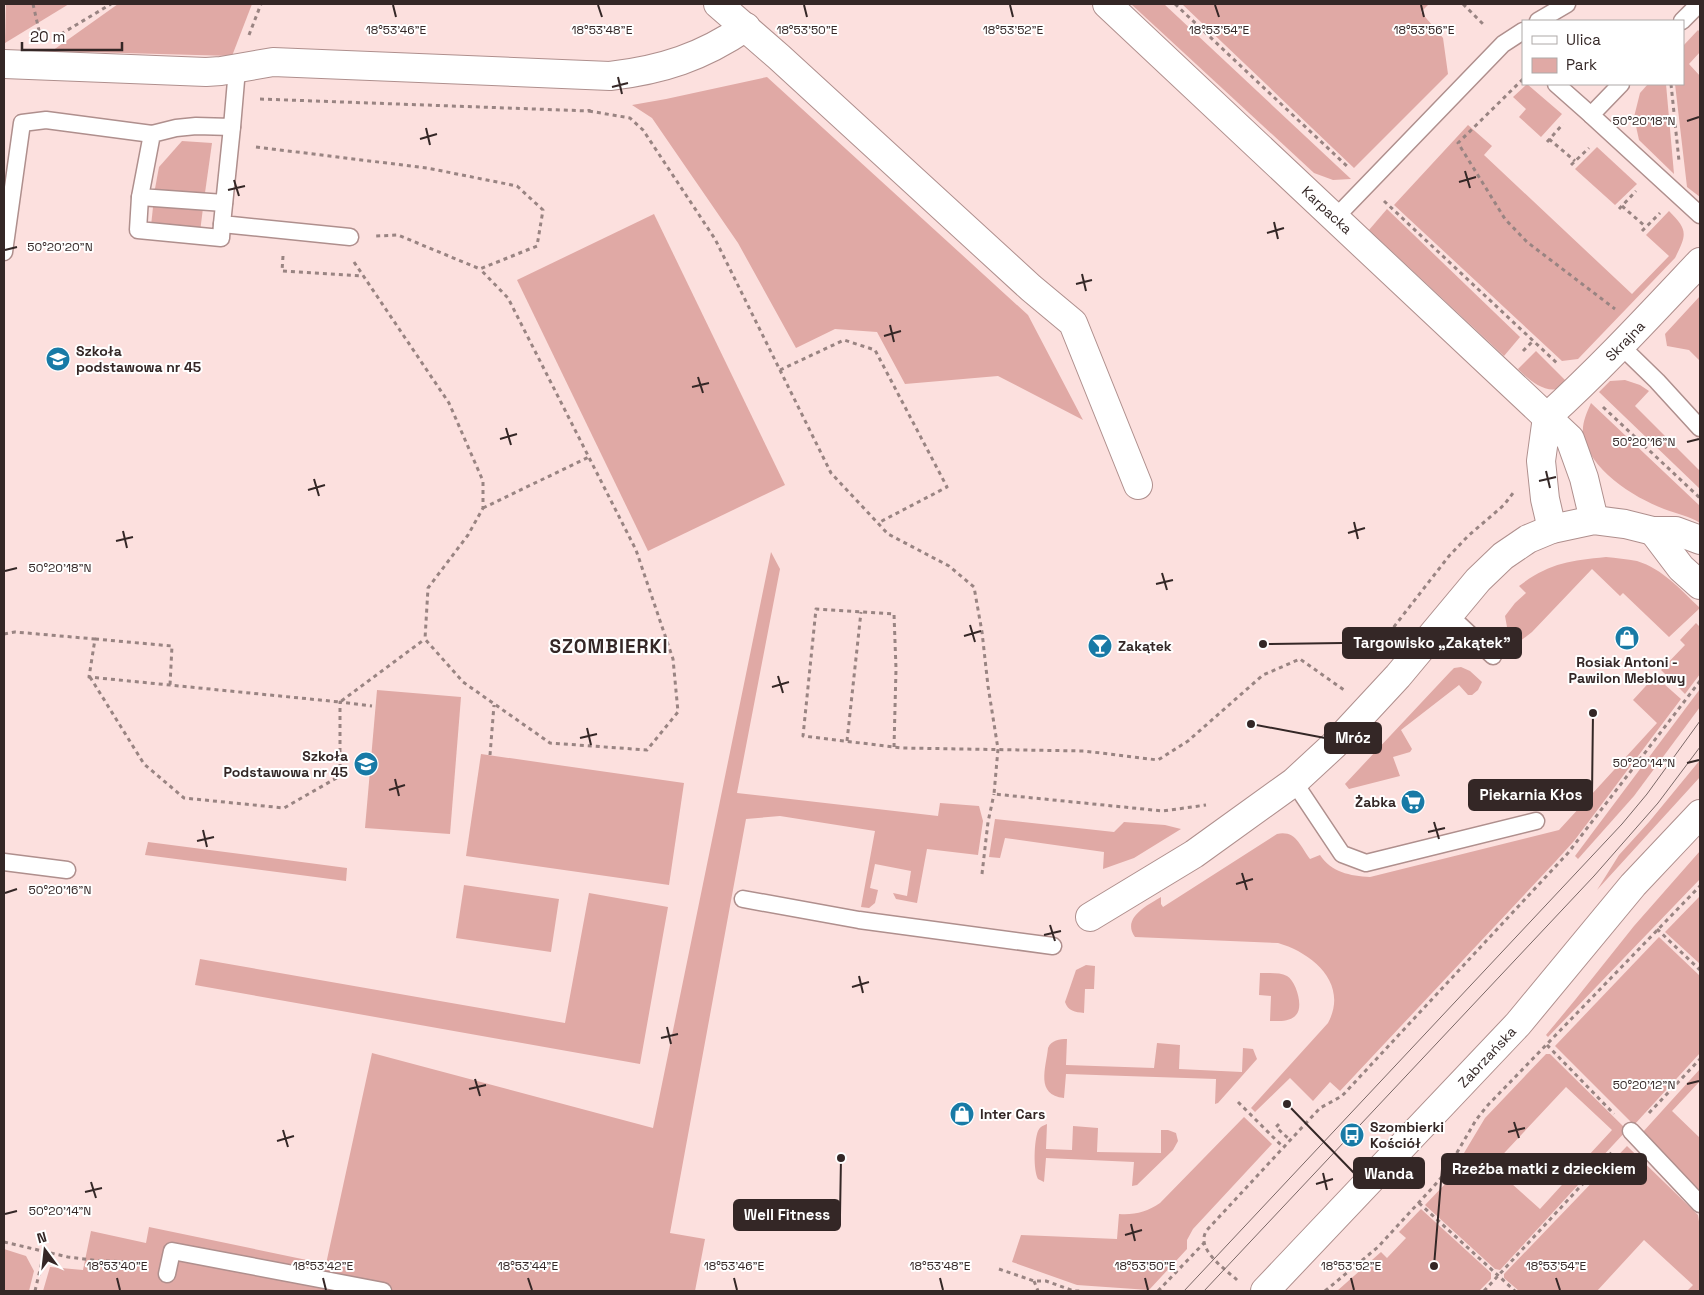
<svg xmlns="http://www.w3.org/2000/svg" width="1704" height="1295" font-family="'Space Grotesk',sans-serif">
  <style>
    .green { fill: #e0a9a5 }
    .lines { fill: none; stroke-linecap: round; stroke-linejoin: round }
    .lane-casing { stroke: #af8f8d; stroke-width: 19 }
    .street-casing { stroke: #af8f8d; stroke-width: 30 }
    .secondary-casing { stroke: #af8f8d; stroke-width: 30 }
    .path { stroke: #998482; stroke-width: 3; stroke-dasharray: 4 4; stroke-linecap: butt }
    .lane { stroke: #fff; stroke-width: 16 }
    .street { stroke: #fff; stroke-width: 28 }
    .secondary { stroke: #fff; stroke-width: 28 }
    .tram { stroke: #7a6766; stroke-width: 1 }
    .ticks { fill: none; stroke: #342726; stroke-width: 2 }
    .labels { text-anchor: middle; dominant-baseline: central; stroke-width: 4; stroke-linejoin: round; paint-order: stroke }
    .street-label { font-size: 14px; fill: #342726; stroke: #fff }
    .poi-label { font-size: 14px; font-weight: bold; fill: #342726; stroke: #fff; text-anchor: start }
    .district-label { font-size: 19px; font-weight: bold; letter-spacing: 1px; fill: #342726; stroke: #fff }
    .ticks-label { font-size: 12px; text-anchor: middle; fill: #342726; stroke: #fff; stroke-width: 4; stroke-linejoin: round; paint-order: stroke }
    .leader { fill: none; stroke: #342726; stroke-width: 2 }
    .callout-dot { fill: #342726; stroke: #fff; stroke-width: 2 }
    .callout { fill: #342726; stroke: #342726; stroke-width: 2 }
    .callout-label { font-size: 15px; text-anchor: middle; font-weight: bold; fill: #fff }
  </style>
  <rect width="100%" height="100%" fill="#fce0de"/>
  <!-- green -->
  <g class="green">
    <polygon points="6,4 69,4 5,43"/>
    <polygon points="118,4 252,4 232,56 52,51"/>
    <polygon points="1131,4 1164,4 1351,179 1333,180 1314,173"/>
    <polygon points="1182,4 1429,4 1421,12 1443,38 1448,74 1354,168"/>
    <polygon points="1698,30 1700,32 1700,52 1689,64 1700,76 1700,197 1687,187 1675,84 1683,84 1683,46"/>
    <polygon points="767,77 1028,315 1083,420 998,376 905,384 877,332 835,329 796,348 738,243 652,118 632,105 666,99"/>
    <polygon points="1527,84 1562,114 1541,137 1519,117 1526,109 1513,97"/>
    <polygon points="1648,84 1666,84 1674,174 1639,140 1634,117 1640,93"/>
    <path d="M1468,125L1492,146L1484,155L1632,294L1669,256L1646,235L1669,211C1688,230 1687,234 1675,258L1578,359L1562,361L1394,205Z"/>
    <polygon points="182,141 212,143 204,200 154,194 159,167"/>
    <polygon points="1597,147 1637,184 1615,205 1575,169"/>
    <polygon points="153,207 203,208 200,232 151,226"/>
    <polygon points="1387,209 1520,337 1504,356 1369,230"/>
    <polygon points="654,214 785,485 648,551 517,280"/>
    <polygon points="1700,296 1700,361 1689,350 1667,346 1665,334"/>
    <path d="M1536,351L1568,383C1551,399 1531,382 1518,369Z"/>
    <polygon points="1625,380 1640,385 1649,391 1635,406 1700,471 1700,489 1599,392 1610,381"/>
    <path d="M1591,403L1700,506V523C1689,516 1677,514 1664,509C1633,497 1588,469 1583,433C1582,423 1587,412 1591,403Z"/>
    <polygon points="771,552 780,569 737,793 938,816 940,803 979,806 983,821 978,855 927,849 917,903 896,899 893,893 907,896 911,871 875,864 870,888 878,890 875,903 869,908 861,907 875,831 780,816 746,819 670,1233 705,1239 695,1291 43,1291 50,1267 83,1270 91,1231 146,1243 149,1227 326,1264 372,1053 653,1128"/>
    <path d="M1606,557C1616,558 1627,559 1637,561C1663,569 1681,590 1700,608L1669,637L1623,593L1620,596L1592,569L1532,632L1519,642L1507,627L1505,616L1515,603L1526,593L1519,586C1549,563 1569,561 1606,557Z"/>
    <polygon points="1696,623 1700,627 1700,674 1685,694 1661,670 1685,645 1680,640"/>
    <polygon points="1461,667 1470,671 1482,682 1478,690 1472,695 1468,695 1459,685 1401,730 1412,749 1410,752 1393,757 1400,776 1349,789 1345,784 1451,671 1454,668"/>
    <path d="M1655,676L1681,699L1574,841L1555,862L1340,1091L1330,1082L1313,1101L1290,1078L1255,1112L1251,1108L1328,1023C1349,984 1313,953 1278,943L1135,937C1121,918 1148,905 1161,897V904L1163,907L1277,834C1296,830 1300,846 1310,859L1320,855C1331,872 1350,876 1370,877L1559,830L1657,723L1633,700Z"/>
    <polygon points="1700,689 1700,707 1634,796 1578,859 1575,856"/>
    <polygon points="377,690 461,697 450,834 365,828"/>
    <polygon points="481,754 684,783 669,885 466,856"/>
    <polygon points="1700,760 1700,777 1597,890 1619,855 1649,822"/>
    <polygon points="995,819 1114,832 1124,822 1165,825 1181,829 1134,858 1103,869 1104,852 1005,838 1000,858 989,857"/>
    <polygon points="148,842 347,868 346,881 145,855"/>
    <polygon points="1700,851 1700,879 1548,1037 1546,1035 1575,1000 1634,926"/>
    <polygon points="464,885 559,899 551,952 456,938"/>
    <polygon points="589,893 668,907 640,1064 195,985 200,959 565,1023"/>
    <polygon points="1700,896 1700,964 1665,932"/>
    <polygon points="1659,937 1700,976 1700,1053 1634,1125 1555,1046"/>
    <path d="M1086,965L1095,966L1094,989H1085L1084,1013C1075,1012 1068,1011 1065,1002L1076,970Z"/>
    <path d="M1260,973C1268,973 1280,972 1287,976C1296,981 1304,1007 1296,1015C1290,1022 1279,1021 1270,1021L1271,996L1259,995Z"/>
    <path d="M1067,1039L1066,1065L1154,1068L1157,1043L1180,1045L1179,1069L1242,1072L1243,1048L1253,1049L1257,1059L1218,1103L1215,1104L1216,1079L1066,1074L1064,1098C1035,1095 1046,1068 1048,1048C1051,1040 1060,1039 1067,1039Z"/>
    <polygon points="1546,1054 1550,1054 1627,1130 1587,1173 1576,1169 1612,1130 1566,1087 1492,1166 1540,1209 1571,1175 1578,1185 1500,1270 1495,1269 1425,1205 1446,1183 1485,1118"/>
    <polygon points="1700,1069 1700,1081 1672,1111 1700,1138 1700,1192 1642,1133"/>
    <path d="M1244,1117L1272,1144L1193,1229L1187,1240V1249L1149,1290L1077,1285L1012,1262L1021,1235L1117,1239L1119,1214C1135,1215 1147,1212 1160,1203Z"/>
    <path d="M1047,1124L1046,1149L1072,1150L1073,1126L1098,1128L1097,1152L1161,1153V1130H1168L1176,1133L1178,1141L1173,1150L1137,1185L1132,1186L1134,1162L1046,1158L1044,1182L1038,1179C1033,1170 1034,1141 1038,1131C1040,1127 1042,1126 1047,1124Z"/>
    <polygon points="1627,1146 1698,1215 1700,1228 1700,1291 1687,1291 1693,1285 1644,1240 1597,1291 1519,1291 1504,1278 1504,1274"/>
    <polygon points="1421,1209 1491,1273 1491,1279 1479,1291 1337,1291 1381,1252 1387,1258 1406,1238 1399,1232"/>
    <polygon points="4,1249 26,1256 34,1271 29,1291 4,1291"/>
  </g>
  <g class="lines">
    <defs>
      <g id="lane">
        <polyline points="1538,21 1567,4"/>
        <polyline points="1682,21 1699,4"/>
        <polyline points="1556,84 1591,115"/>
        <polyline points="1621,84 1591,115 1700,215"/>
        <polyline points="232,127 222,224 350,237"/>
        <polyline points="140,197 138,230 221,238 222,224"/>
        <polyline points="224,203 140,197 152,134 176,128 196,126 232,127 237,69"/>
        <polyline points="1335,218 1503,44 1523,31"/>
        <polyline points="4,252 22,123 46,120 152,134"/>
        <polyline points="1621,346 1657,381 1700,428"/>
        <polyline points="1448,614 1493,656"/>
        <polyline points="1294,782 1342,854 1366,863 1536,821"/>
        <polyline points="4,862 67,870"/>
        <polyline points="743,899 859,920 1053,946"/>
        <polyline points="1631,1131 1700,1204"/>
        <polyline points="167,1274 172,1251 383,1291"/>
      </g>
      <g id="street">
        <polyline points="718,4 779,57 1031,288 1073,323 1138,485"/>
        <polyline points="1107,4 1570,439 1584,478 1594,520"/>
        <path d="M4,64L206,72L221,71L273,62L610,76C662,70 702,57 746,27"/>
        <path d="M1547,417C1601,368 1650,315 1700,262"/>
        <polyline points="1547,417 1541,461 1545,499 1552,529"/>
        <polyline points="1653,531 1681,568 1700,585"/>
        <polyline points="1090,917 1194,854 1294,782 1334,745 1398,676 1478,580 1503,556 1528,539 1552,529 1594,520 1625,524 1653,531 1676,531 1700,540"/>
      </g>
      <polyline id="secondary" points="1265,1291 1518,1024 1633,885 1700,814"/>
    </defs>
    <!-- lane casing -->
    <use href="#lane" class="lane-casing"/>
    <!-- street casing -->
    <use href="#street" class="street-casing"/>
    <!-- secondary casing -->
    <use href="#secondary" class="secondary-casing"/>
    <!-- path -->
    <g class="path">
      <polyline points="33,4 40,35"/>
      <polyline points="1175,4 1349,168"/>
      <polyline points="1463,4 1485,26"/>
      <polyline points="61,34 111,4"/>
      <polyline points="249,35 261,4"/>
      <polyline points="1523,79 1458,143 1505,219 1527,242 1615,309"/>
      <polyline points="1671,84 1679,161"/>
      <polyline points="260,99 589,111 589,109"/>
      <polyline points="589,111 630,118 643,130 715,239 831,473 888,534 949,566 974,587 982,632 988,686 998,749 994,794 1163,811 1206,805"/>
      <polyline points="1549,139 1575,161"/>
      <polyline points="1547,142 1563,124"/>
      <polyline points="256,147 427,168 517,186 543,210 537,246 480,269 398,235 376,236"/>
      <polyline points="1571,165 1589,148"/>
      <polyline points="1384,201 1559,365"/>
      <polyline points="1622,206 1646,227"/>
      <polyline points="1619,209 1636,191"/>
      <polyline points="1642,231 1660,213"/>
      <polyline points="283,256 282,271 362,276"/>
      <polyline points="354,262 449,403 483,481 483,508 468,535 428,588 425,639 463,682 550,743 647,750 678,712 673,659 636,550 508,298 480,269"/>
      <polyline points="1523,351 1533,341"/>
      <polyline points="780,370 844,340 875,350 947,487 878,523"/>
      <polyline points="1603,407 1700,498"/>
      <polyline points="483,508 589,457"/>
      <polyline points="4,634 15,632 95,639 89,677 340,702 425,639"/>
      <polyline points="95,639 172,646 170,685"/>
      <polyline points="1379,646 1449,556 1468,536 1504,505 1513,493"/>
      <polyline points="90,677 144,764 184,798 284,808 340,776 340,702 372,706"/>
      <polyline points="847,741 861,612"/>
      <polyline points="894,747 896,669 894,614 816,609 803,736 902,748 1084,751 1158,760 1188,741 1263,675 1300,659 1344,690"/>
      <polyline points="490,755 494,705"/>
      <polyline points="982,874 988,822 994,794"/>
      <polyline points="1657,929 1700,970"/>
      <polyline points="1547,1045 1614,1114"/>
      <polyline points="1238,1102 1283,1147"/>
      <polyline points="1649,1113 1700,1059"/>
      <polyline points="1279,1124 1276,1127 1290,1140"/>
      <polyline points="1574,1172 1586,1181"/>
      <polyline points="1419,1203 1515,1291"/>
      <polyline points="4,1242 68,1257 101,1261 144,1262"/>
      <polyline points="999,1269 1034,1281 1046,1281 1074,1291 1082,1291"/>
      <path d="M1237,1280C1225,1269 1194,1248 1207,1230L1320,1108L1342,1096L1568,853L1700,681"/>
      <polyline points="1034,1281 1038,1291"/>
      <polyline points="35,1291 44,1253"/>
      <polyline points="1158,1291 1204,1243"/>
      <polyline points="1325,1291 1378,1247 1434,1186 1445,1173 1476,1120 1487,1106 1700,886"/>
      <polyline points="1484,1291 1614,1150"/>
    </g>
    <!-- lane -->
    <use href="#lane" class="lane"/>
    <!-- street -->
    <use href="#street" class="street"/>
    <!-- secondary -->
    <use href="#secondary" class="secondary"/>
    <!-- tram -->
    <g class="tram">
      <polyline points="1184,1291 1622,824 1647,794 1700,721"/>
      <polyline points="1204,1291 1594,876 1658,803 1700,747"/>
    </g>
  </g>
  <!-- ticks -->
  <path class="ticks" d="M393,5L396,17M598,5L602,17M804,5L807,17M1010,5L1013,17M1215,5L1219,17M1421,5L1424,17M618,77L622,94M612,87L628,83M1687,121L1699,117M426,128L430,145M420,139L437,134M1465,171L1470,188M234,180L239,196M1459,182L1476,177M228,190L245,186M1274,222L1278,239M1267,233L1284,228M5,250L17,247M1082,274L1086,291M1076,284L1092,280M890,325L894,342M884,336L901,331M698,377L703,393M692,387L709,383M506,428L511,445M500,439L517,434M1687,442L1699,439M1546,471L1550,488M314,479L319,496M1539,481L1556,477M308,490L325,485M1354,522L1358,539M123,531L127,548M1348,533L1365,528M116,541L133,537M5,571L17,568M1162,573L1167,590M1156,584L1173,580M970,625L975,642M964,636L981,631M778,676L783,693M772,687L789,682M587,728L591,745M580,738L597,734M1687,763L1699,760M395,779L399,796M389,790L405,785M1434,822L1439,839M203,830L207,847M1428,832L1445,828M197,841L214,837M1242,873L1247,890M1236,884L1253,879M5,893L17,889M1050,925L1055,941M1044,935L1061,931M859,976L863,993M852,987L869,982M667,1027L671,1044M661,1038L678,1034M475,1079L480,1096M1687,1084L1699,1081M469,1089L486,1085M1514,1122L1519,1138M283,1130L288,1147M1508,1132L1525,1128M277,1141L294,1136M1323,1173L1327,1190M91,1182L96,1198M1316,1184L1333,1179M85,1192L102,1188M5,1214L17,1211M1131,1224L1135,1241M1125,1235L1142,1230M117,1278L120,1290M323,1278L326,1290M528,1278L532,1290M734,1278L737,1290M940,1278L943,1290M1145,1278L1148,1290M1351,1278L1354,1290M1556,1278L1560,1290"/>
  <!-- icons -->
  <defs>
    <symbol id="school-disc" viewBox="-11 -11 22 22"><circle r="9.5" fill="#187aa6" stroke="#fff"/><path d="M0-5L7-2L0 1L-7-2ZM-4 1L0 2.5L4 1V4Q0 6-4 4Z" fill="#fff"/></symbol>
    <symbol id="shop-disc" viewBox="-11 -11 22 22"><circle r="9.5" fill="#187aa6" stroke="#fff"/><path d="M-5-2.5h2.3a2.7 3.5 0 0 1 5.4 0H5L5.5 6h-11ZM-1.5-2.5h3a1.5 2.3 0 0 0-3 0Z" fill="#fff"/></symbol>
    <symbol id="bar-disc" viewBox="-11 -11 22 22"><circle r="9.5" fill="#187aa6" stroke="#fff"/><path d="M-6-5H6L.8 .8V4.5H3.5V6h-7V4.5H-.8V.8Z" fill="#fff"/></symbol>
    <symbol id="supermarket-disc" viewBox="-11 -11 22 22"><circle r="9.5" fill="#187aa6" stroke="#fff"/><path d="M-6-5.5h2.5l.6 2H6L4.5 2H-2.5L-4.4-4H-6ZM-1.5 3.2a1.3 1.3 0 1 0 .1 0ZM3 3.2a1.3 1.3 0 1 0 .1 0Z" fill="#fff"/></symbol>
    <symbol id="bus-disc" viewBox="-11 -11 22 22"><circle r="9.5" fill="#187aa6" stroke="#fff"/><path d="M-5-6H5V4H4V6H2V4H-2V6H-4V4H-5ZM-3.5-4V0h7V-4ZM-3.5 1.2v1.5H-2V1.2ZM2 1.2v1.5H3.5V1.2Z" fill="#fff"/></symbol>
  </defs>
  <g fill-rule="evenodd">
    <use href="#school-disc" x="44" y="345" width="28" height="28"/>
    <use href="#shop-disc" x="1613" y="624" width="28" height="28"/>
    <use href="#bar-disc" x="1086" y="632" width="28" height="28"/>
    <use href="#school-disc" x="352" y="750" width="28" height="28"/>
    <use href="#supermarket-disc" x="1399" y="788" width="28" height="28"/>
    <use href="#shop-disc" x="948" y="1100" width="28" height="28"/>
    <use href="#bus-disc" x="1338" y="1121" width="28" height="28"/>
  </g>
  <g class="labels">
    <!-- street labels -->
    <g class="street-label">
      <text transform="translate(1327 210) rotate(43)">Karpacka</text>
      <text transform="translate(1625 341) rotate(-46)">Skrajna</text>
      <text transform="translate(1487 1057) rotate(-47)">Zabrzańska</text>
    </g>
    <!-- poi labels -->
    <g class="poi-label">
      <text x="76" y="351">Szkoła<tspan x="76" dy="16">podstawowa nr 45</tspan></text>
      <text x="1118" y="646">Zakątek</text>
      <text x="1627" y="662" text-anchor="middle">Rosiak Antoni -<tspan x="1627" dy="16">Pawilon Meblowy</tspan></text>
      <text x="348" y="756" text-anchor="end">Szkoła<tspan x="348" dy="16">Podstawowa nr 45</tspan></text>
      <text x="1396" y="802" text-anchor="end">Żabka</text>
      <text x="980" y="1114">Inter Cars</text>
      <text x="1370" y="1127">Szombierki<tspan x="1370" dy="16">Kościół</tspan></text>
    </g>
    <!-- district labels -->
    <g class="district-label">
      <text x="609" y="646">SZOMBIERKI</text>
    </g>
  </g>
  <g class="ticks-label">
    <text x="396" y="34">18°53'46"E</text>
    <text x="602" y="34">18°53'48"E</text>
    <text x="807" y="34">18°53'50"E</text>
    <text x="1013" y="34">18°53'52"E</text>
    <text x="1219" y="34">18°53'54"E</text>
    <text x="1424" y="34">18°53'56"E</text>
    <text x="1644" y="125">50°20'18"N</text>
    <text x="60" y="251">50°20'20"N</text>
    <text x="1644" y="446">50°20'16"N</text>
    <text x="60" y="572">50°20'18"N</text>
    <text x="1644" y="767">50°20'14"N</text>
    <text x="60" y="894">50°20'16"N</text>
    <text x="1644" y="1089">50°20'12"N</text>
    <text x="60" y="1215">50°20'14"N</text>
    <text x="117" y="1270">18°53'40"E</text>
    <text x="323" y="1270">18°53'42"E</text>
    <text x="528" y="1270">18°53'44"E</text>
    <text x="734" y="1270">18°53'46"E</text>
    <text x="940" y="1270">18°53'48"E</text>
    <text x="1145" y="1270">18°53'50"E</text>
    <text x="1351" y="1270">18°53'52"E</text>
    <text x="1556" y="1270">18°53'54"E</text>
  </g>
  <!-- callouts -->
  <path class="leader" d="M1263 644L1343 643M1251 724L1325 738M1593 713L1592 795M1434 1266L1442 1169M1287 1104L1354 1173M841 1158L840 1215"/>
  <g class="callout-dot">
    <circle cx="1263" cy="644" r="5"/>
    <circle cx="1251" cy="724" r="5"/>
    <circle cx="1593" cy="713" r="5"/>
    <circle cx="1434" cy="1266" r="5"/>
    <circle cx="1287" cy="1104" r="5"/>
    <circle cx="841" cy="1158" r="5"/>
  </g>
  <g class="callout">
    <rect x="1343" y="628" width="178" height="30" rx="5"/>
    <rect x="1325" y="723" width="56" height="30" rx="5"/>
    <rect x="1469" y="780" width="123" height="30" rx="5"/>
    <rect x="1442" y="1154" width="204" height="30" rx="5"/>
    <rect x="1354" y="1158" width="70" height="30" rx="5"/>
    <rect x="734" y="1200" width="106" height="30" rx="5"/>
  </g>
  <g class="callout-label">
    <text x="1432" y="648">Targowisko „Zakątek”</text>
    <text x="1353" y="743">Mróz</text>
    <text x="1531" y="800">Piekarnia Kłos</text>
    <text x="1544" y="1174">Rzeźba matki z dzieckiem</text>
    <text x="1389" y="1179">Wanda</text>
    <text x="787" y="1220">Well Fitness</text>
  </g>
  <!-- border -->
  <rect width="1704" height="1295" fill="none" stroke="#342726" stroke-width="10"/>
  <!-- legend -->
  <rect x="1522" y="20" width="162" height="65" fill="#ffffff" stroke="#aea9a8"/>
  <rect x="1532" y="36" width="25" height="8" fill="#ffffff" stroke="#aea9a8"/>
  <text x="1566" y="45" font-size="15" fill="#342726">Ulica</text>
  <rect x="1532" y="58" width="25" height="15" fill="#e0a9a5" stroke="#aea9a8"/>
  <text x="1566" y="70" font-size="15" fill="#342726">Park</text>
  <!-- north arrow -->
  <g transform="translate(45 1250) rotate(345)" stroke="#ffffff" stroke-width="4" paint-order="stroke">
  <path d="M0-4L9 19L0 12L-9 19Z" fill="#342726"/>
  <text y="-8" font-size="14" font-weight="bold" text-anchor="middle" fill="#342726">N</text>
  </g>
  <!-- scale -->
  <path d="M22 42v8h100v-8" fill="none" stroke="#342726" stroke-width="2.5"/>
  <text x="30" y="42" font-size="15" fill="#342726" stroke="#ffffff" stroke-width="4" paint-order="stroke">20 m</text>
</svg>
